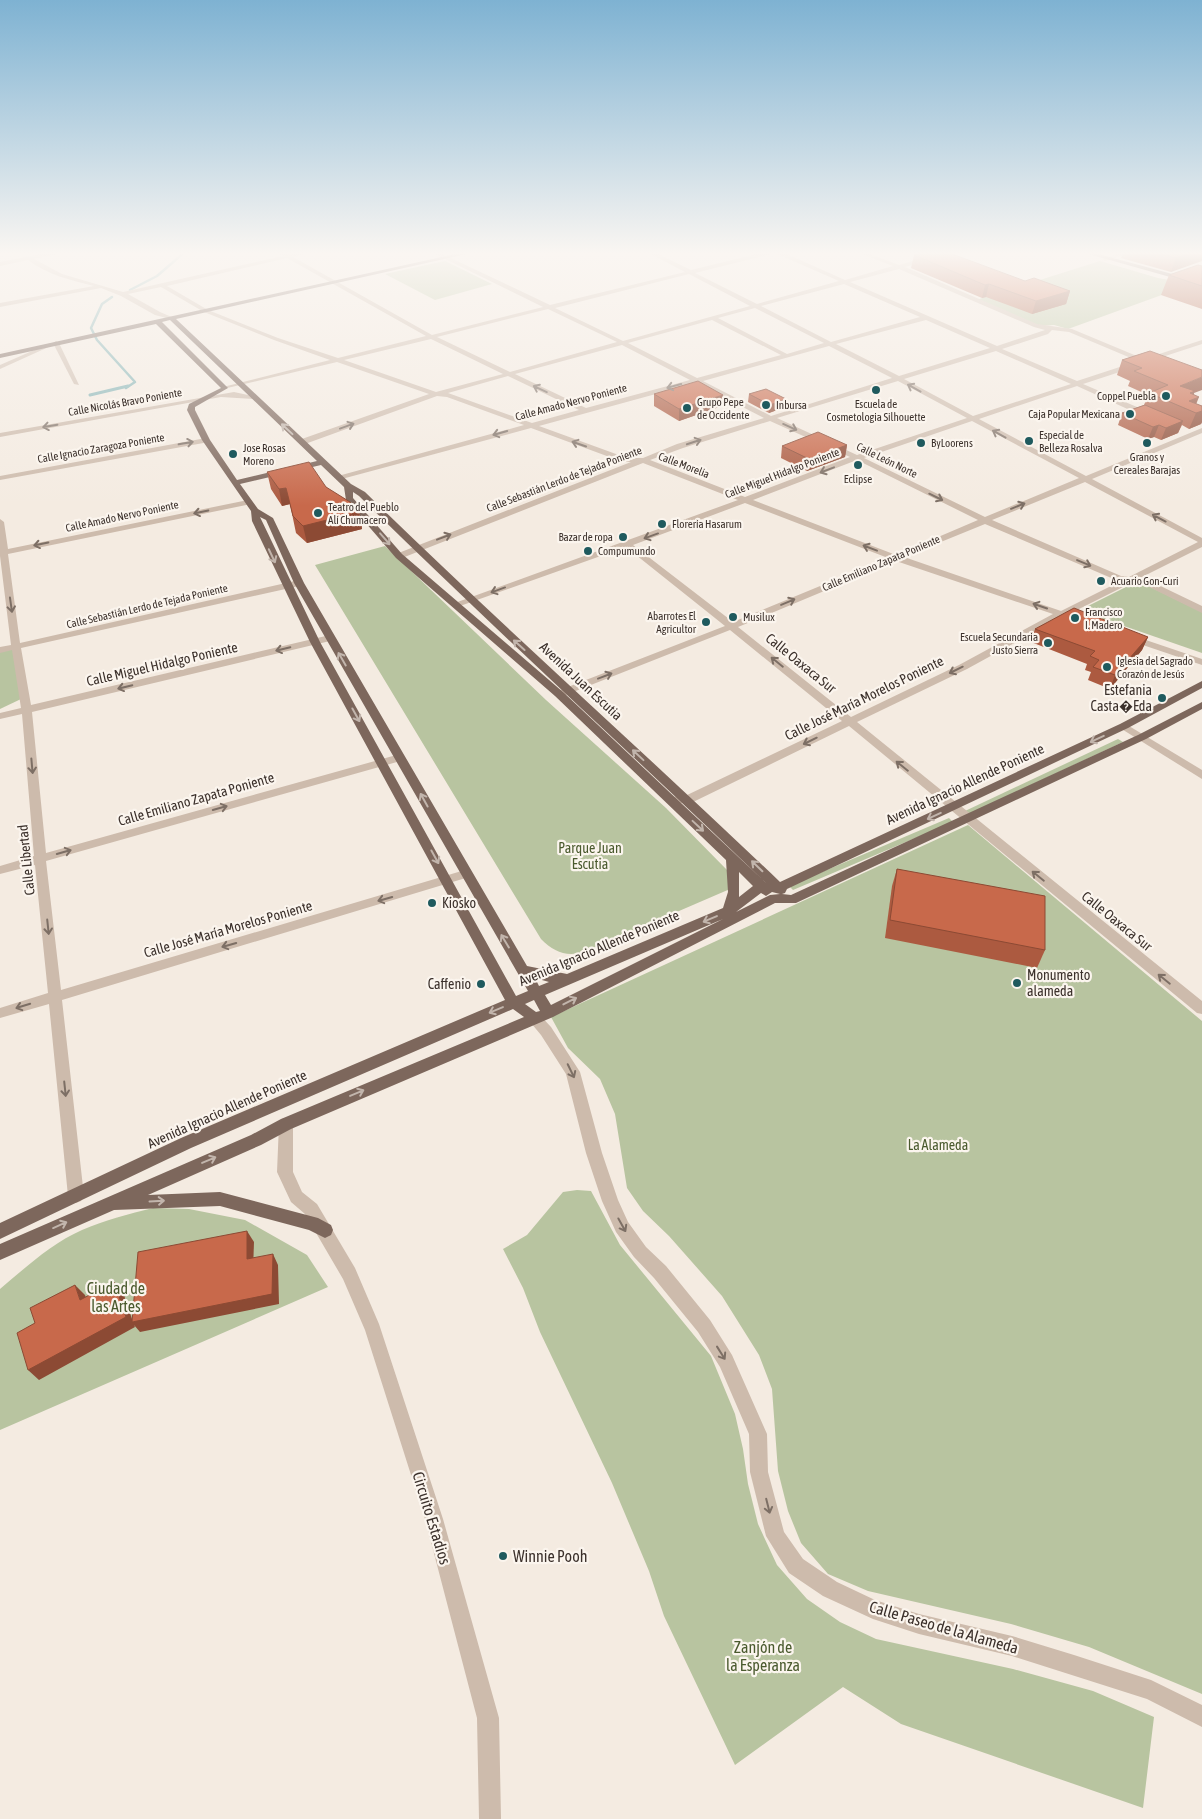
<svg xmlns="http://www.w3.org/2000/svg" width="1202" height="1819" font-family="'Asap Condensed',sans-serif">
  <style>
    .green { fill: #b8c4a0 }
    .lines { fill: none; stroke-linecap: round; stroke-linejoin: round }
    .stream-far1 { stroke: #7fb0b2; stroke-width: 2.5 }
    .stream { stroke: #7fb0b2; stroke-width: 3 }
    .minor { fill: #cdbbac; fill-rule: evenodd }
    .major { fill: #7d675c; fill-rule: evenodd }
    .wall { fill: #ac5a40 }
    .shaded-wall { fill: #8c4a34 }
    .building { fill: #c8694b; stroke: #8c4a34 }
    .oneway { stroke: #7d6f65 }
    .oneway2 { stroke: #c2b5ac }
    .poi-dot { fill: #1f5a5e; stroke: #fbf5ee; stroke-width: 2 }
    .labels { text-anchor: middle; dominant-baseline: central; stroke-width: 4.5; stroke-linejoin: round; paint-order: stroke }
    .far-poi-label { font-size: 11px; fill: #3b302b; stroke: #fbf5ee; text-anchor: start }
    .far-street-label { font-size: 11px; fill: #3b302b; stroke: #fbf5ee }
    .street-label { font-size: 14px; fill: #3b302b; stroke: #fbf5ee }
    .poi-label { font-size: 14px; fill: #3b302b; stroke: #fbf5ee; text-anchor: end }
    .park-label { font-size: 14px; fill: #4a5a2e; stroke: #fbf5ee }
    .near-park-label { font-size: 16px; fill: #4a5a2e; stroke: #fbf5ee }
    .near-street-label { font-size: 16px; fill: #3b302b; stroke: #fbf5ee }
    .near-poi-label { font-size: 16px; fill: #3b302b; stroke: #fbf5ee; text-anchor: start }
  </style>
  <rect width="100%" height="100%" fill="#f4ebe1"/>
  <!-- green -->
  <g class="green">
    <polygon points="445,261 492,284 435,300 385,274"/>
    <polygon points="1100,261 1158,278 1192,284 1068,329 1054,325 1040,326 976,300"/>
    <path d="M385,546L546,700L666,808L727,870L730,889L584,952C566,957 554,952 541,939L315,565Z"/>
    <polygon points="1142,583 1202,612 1202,653 1098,617 1087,610 1088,606 1132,584"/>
    <polygon points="8,648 14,650 21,699 0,709 0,650"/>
    <polygon points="1118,739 1123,742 969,814 965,811"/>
    <polygon points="949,818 953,822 793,890 789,886"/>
    <polygon points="968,825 1202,1021 1202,1694 1089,1647 1011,1624 868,1591 828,1574 801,1543 788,1511 778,1471 772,1389 759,1355 722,1296 669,1236 643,1211 627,1188 615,1114 600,1079 568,1048 551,1017"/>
    <polygon points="577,1190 591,1191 620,1245 711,1356 735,1414 743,1449 748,1484 758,1524 777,1565 807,1599 840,1622 876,1639 1013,1669 1093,1691 1154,1717 1143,1808 901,1724 843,1687 735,1765 664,1616 649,1571 612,1483 540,1332 523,1288 503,1249 527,1235 563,1192"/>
    <path d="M153,1208L189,1209L245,1220L307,1255L328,1287L0,1430V1289C25,1268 52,1243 82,1230C105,1220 129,1214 153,1208Z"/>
  </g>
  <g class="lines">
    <!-- stream-far1 -->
    <g class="stream-far1">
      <polyline points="130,290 157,276 186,251"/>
      <polyline points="112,297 102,304 91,328 97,340 135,382 126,388"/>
    </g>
    <!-- stream -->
    <polyline class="stream" points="90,395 128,386"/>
    <!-- minor -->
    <g class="minor">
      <path d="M57,251H69L34,259L62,274L123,292L283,256L275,251H282L289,255L315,251L293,257L432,335L543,307L429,251H436L550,305L685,272L645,251H652L691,270L769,251H780L845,280L893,266L854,251H862L899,265L923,258L908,251C916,251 922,256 929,257C938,257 949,251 959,251L905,267L1037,324L1072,329L1144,359L1202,340V344L1150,361V364H1144L1083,384L1151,413V417H1145L1077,386L979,419L1086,476L1202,428V433L1092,479L1202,538V547L1140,578L1148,580L1202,606V613L1143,584L1131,583L1069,614L1082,618V622L1062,617L967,669L857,722L1202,1001V1014L1197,1013L849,726L691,803H671L669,800L671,797L685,796L842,721L730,630L563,696H555V692L725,626L626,547L460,606L457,607L452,604L738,500L643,463L402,558H396V554L631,462H623L531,428L338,480V476L524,425L447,397L437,396L305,444H299V440L429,394L337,362L223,389V387L330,360L274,340L204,312L161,287L128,294L160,312L174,318V320L155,315L121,296L101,288L0,307V303L94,286C70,280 48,275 28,260L0,266V262ZM775,253L839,281L757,304L695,273ZM287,258L426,336L338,358L278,338L208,310L167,286ZM899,269L1034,327L1045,330L997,346L850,282ZM689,274L750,306L623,341L555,308ZM844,284L920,317L831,342L761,306ZM755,308L824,343L787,354L718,318ZM548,309L617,342L510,372L437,337ZM712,320L781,355L697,378L628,343ZM926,320L990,348L899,376L836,344ZM1052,330L1069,332L1138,361L1077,381L1002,349L1048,334ZM431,339L503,374L436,392L344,360ZM622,345L690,380L586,408L515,374ZM829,346L892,378L771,416L703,381ZM996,351L1071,384L973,416L904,379ZM508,376L579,410L532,423L448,393ZM898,381L967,418L857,455L777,418ZM696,383L764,418L677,444L643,458H627L539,426ZM770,421L850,457L745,497L650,460L683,448ZM972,421L1079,478L985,517L864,458ZM857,460L978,520L896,555L753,500ZM1085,482L1198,542L1129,577L1121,576L992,520ZM745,503L888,558L733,622L633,545ZM985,524L1116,580L1121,581L1061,611L904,557ZM896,561L1053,614L959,665L851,717L738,627Z"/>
      <polygon points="1127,251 1136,251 1105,261 1102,259"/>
      <polygon points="56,341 59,343 79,385 74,384 53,343"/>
      <polygon points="48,344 53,345 0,369 0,365"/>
      <polygon points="234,392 257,397 253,399 221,397 0,437 0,433"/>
      <polygon points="206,438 209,438 209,442 0,480 0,476"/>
      <polygon points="248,500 251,500 251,504 8,554 20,643 299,580 304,583 299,586 21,648 31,705 330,635 335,638 330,641 32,712 46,853 400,754 405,758 404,760 46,861 61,990 465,870 471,874 469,877 62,1000 84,1196 81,1201 76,1203 71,1201 68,1196 49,1004 0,1018 0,1008 48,993 35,865 0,874 0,866 34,856 22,714 0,719 0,713 21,708 12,650 0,653 0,647 11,645 0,556 0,519 4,522 8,549"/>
      <polygon points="1131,635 1202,659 1202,665 1128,640 1126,638"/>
      <polygon points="1124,723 1202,770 1202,779 1120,728 1119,726"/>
      <polygon points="533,1011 538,1013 551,1027 580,1072 602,1153 618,1200 628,1222 646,1247 666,1266 710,1320 732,1355 767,1434 768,1472 784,1532 803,1559 837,1582 875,1600 919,1614 1012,1636 1074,1655 1151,1680 1202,1705 1202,1727 1147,1699 1012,1656 919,1634 873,1619 823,1596 789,1573 766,1536 750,1472 749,1434 720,1367 698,1332 654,1278 634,1257 616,1232 602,1201 586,1153 566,1074 541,1035 526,1017 528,1013"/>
      <polygon points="286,1118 291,1119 293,1124 293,1172 302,1192 317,1204 355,1268 379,1324 443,1519 499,1718 501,1819 479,1819 477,1718 425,1519 365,1330 343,1279 305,1214 291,1202 277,1172 279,1124 281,1119"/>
    </g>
    <!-- major -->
    <g class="major">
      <path d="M469,251H480L176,319L351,484L365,492C501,625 643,751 780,882L1120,724L1202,681V688L1128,728L787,889L785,893L782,894L791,895L1138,735L1202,702V709L1146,739L796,903H775L553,1017L291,1129L261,1145L148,1195L220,1192L318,1218L331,1225L333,1230L331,1235L325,1238L309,1230L220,1206L114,1210L0,1260V1244L251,1135L281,1119L524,1017L513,1009L191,1148L0,1239V1223L181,1138L505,1000L310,642L252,521L251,511L202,440L187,410L189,404L221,388L156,324L0,358V354ZM170,320L317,461L237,480L210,440L195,410V407L228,388L162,322ZM321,465L344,487L346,500L396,558L555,696L726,860L728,892L723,908L567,974L527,966L304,583L273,518L258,509L240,484ZM353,492L359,496C492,627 631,753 766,883L563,692L402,554L353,498ZM260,517L266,520L294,583L528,991L516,996L320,642ZM739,872L753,886L739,897ZM772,892L780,894L770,895L736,912L761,893L766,896ZM723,919L551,1005L545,995ZM535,978L549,982L539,986ZM534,1000L540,1011L536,1012L525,1004Z"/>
      <polygon points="1078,251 1087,251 1202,282 1202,286"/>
    </g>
  </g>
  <!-- wall -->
  <g class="wall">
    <polygon points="1124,251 1202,251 1171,272 1121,258"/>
    <polygon points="914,255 1025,281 1070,291 1066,304 1032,314 986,297 982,298 911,268"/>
    <polygon points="1202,266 1202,309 1161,295 1169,275"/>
    <polygon points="1150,351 1194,393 1194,394 1196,404 1202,406 1202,422 1201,424 1189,429 1182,425 1178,433 1161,440 1154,437 1148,439 1118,425 1122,413 1144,405 1148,395 1128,386 1130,381 1117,375 1122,360"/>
    <polygon points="654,394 722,406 679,421 654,406"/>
    <polygon points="749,394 786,399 785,407 769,413 748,402"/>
    <polygon points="847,445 845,457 807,471 781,458 782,446"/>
    <polygon points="267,472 326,487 359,512 362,529 307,543 296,533 290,504 282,506 271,489"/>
    <polygon points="1035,629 1148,637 1142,650 1110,689 1088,680 1091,672 1085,670 1087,664 1031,642"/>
    <polygon points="897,869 1045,950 1037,968 885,938 892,886"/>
  </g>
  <!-- shaded-wall -->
  <g class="shaded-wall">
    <polygon points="1197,251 1202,251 1202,261 1171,272 1176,258"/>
    <polygon points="989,284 986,297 982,298 985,285"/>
    <polygon points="1070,291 1066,304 1032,314 1036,301"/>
    <polygon points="1202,377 1202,390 1194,393 1192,400 1199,397 1193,412 1186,408 1184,409 1190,395 1180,386"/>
    <polygon points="723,395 722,406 679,421 679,409"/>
    <polygon points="786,399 785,407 769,413 770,405"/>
    <polygon points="1202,411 1202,422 1201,424 1189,429 1196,413"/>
    <polygon points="1183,421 1178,433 1161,440 1166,428"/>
    <polygon points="1159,425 1154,437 1148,439 1153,427"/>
    <polygon points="847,445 845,457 807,471 809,459"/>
    <polygon points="286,488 290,504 282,506 279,489"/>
    <polygon points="359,512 362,529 307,543 303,526"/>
    <polygon points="1148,637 1142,650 1110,689 1115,675"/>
    <polygon points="247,1231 254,1242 253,1270 247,1259"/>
    <polygon points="273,1254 278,1265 279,1304 140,1332 134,1325 135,1327 39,1380 28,1370 114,1282 123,1292 133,1322"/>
    <polygon points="75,1285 85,1295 90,1310 80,1300"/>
  </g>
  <!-- building -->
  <g class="building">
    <polygon points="928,251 944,251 1025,281 1034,278 1070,291 1036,301 989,284 985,285 914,255"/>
    <polygon points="1149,251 1197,251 1176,258"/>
    <polygon points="1198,265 1202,266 1202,286 1169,275"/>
    <polygon points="1150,351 1202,370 1202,377 1180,386 1195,391 1190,393 1199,397 1189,401 1202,406 1202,411 1196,413 1149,393 1168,385 1134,371 1142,368 1122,360"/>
    <polygon points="698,381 723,395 679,409 654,394"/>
    <polygon points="766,389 786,399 770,405 749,394"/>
    <polygon points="1145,405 1183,421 1166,428 1159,425 1153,427 1122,413"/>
    <polygon points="818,432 847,445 809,459 782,446"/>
    <polygon points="309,462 326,487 350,502 359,512 303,526 293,516 286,488 279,489 267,472"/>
    <polygon points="1074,608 1148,637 1115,675 1093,667 1099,660 1090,656 1095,651 1035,629"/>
    <polygon points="897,869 1045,896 1045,950 890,920"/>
    <polygon points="247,1231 247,1259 273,1254 272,1294 132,1322 138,1252"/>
    <polygon points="114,1282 126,1317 28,1370 17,1333 35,1323 30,1308 75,1285 80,1300"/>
  </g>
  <!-- one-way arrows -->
  <defs><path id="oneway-shaft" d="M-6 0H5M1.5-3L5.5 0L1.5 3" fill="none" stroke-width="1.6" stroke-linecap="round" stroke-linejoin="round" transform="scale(1.25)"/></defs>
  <g class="oneway">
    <use href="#oneway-shaft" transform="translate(674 386) rotate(165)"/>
    <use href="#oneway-shaft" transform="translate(914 388) rotate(-151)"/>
    <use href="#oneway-shaft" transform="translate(540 389) rotate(-155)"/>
    <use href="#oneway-shaft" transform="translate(50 426) rotate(170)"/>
    <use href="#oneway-shaft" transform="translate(347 426) rotate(-20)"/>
    <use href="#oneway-shaft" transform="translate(790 427) rotate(24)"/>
    <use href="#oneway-shaft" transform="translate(500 433) rotate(164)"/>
    <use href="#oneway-shaft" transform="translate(999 434) rotate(-151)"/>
    <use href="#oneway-shaft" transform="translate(694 442) rotate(-18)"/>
    <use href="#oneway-shaft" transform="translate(186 443) rotate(-10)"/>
    <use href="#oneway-shaft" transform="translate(579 444) rotate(-161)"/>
    <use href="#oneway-shaft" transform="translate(827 470) rotate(159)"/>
    <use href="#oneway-shaft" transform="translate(936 497) rotate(26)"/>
    <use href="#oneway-shaft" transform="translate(1018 506) rotate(-22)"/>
    <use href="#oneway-shaft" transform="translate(201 512) rotate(168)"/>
    <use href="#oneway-shaft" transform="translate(1159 518) rotate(-152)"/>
    <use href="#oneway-shaft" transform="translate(651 536) rotate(160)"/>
    <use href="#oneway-shaft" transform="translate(444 537) rotate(-21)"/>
    <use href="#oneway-shaft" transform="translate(41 544) rotate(168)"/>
    <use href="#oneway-shaft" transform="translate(870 548) rotate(-159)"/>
    <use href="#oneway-shaft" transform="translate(1084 563) rotate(23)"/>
    <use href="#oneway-shaft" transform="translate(498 590) rotate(160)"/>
    <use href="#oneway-shaft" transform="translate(788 602) rotate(-23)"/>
    <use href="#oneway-shaft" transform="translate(11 605) rotate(82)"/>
    <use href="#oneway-shaft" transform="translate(1040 606) rotate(-161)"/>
    <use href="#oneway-shaft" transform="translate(283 649) rotate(167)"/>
    <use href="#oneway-shaft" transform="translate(777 662) rotate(-141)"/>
    <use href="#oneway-shaft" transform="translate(956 670) rotate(154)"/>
    <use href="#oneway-shaft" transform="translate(605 676) rotate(-21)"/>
    <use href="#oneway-shaft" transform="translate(125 687) rotate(167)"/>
    <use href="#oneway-shaft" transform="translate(810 741) rotate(154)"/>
    <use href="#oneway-shaft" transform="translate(32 766) rotate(85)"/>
    <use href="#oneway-shaft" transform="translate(902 766) rotate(-141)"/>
    <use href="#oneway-shaft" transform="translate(220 808) rotate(-16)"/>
    <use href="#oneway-shaft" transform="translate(64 852) rotate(-16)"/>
    <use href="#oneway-shaft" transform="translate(1038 876) rotate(-141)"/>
    <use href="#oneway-shaft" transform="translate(385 899) rotate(164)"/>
    <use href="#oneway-shaft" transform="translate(48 927) rotate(84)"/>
    <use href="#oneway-shaft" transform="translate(229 945) rotate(164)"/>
    <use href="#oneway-shaft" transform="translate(1164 979) rotate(-141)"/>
    <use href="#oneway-shaft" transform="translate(23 1006) rotate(163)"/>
    <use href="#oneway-shaft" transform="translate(571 1071) rotate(64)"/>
    <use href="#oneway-shaft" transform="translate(65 1089) rotate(84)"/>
    <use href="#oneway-shaft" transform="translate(622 1225) rotate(61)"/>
    <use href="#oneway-shaft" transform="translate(721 1353) rotate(58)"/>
    <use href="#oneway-shaft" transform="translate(768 1506) rotate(76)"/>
  </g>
  <g class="oneway2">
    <use href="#oneway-shaft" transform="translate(287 429) rotate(-137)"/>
    <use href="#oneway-shaft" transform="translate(385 539) rotate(49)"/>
    <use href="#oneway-shaft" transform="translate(272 556) rotate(65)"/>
    <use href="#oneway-shaft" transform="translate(519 645) rotate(-138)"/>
    <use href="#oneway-shaft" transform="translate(342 659) rotate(-120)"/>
    <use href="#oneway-shaft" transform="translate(356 715) rotate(61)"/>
    <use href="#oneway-shaft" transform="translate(1097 739) rotate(155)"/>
    <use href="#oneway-shaft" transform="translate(638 755) rotate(-137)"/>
    <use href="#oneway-shaft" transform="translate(424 800) rotate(-119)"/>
    <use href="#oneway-shaft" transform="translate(934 816) rotate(155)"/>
    <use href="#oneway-shaft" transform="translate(698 826) rotate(43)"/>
    <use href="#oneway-shaft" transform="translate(435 857) rotate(61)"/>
    <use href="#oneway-shaft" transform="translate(757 866) rotate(-136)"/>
    <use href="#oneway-shaft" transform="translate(710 919) rotate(157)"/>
    <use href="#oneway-shaft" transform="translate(505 941) rotate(-121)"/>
    <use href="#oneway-shaft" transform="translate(570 1001) rotate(-27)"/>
    <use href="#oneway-shaft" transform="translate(496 1010) rotate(157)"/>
    <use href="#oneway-shaft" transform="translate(357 1093) rotate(-23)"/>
    <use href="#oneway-shaft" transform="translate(209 1160) rotate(-23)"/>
    <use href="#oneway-shaft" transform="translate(157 1201) rotate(-3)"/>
    <use href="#oneway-shaft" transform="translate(60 1225) rotate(-24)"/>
  </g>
  <!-- sky -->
  <linearGradient id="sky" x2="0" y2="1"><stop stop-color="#7eb2d2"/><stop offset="0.5" stop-color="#faf6f2"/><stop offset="1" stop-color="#faf6f2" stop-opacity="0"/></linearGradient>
  <rect width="1202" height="506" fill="url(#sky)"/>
  <!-- markers -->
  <g class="poi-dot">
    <circle cx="876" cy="390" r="5"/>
    <circle cx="1166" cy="396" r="5"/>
    <circle cx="766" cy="405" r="5"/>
    <circle cx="687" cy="408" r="5"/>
    <circle cx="1130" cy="414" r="5"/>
    <circle cx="1029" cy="441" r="5"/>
    <circle cx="921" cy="443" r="5"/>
    <circle cx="1147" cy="443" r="5"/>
    <circle cx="233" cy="454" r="5"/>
    <circle cx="858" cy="465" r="5"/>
    <circle cx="318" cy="513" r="5"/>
    <circle cx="662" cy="524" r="5"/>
    <circle cx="623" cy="537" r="5"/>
    <circle cx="588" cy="551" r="5"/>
    <circle cx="1101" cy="581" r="5"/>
    <circle cx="733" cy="617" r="5"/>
    <circle cx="1075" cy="618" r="5"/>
    <circle cx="706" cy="622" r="5"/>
    <circle cx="1048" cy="643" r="5"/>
    <circle cx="1107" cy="667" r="5"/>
    <circle cx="1162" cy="698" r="5"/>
    <circle cx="432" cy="903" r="5"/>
    <circle cx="1017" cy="983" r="5"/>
    <circle cx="481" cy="984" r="5"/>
    <circle cx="503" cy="1556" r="5"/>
  </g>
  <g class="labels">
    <!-- far-poi labels -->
    <g class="far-poi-label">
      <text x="1156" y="396" text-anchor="end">Coppel Puebla</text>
      <text x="697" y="402">Grupo Pepe<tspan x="697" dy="13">de Occidente</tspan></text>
      <text x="876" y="404" text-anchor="middle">Escuela de<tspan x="876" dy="13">Cosmetologia Silhouette</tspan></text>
      <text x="776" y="405">Inbursa</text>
      <text x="1120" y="414" text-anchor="end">Caja Popular Mexicana</text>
      <text x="1039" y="435">Especial de<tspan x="1039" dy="13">Belleza Rosalva</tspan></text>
      <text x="931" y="443">ByLoorens</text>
      <text x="243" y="448">Jose Rosas<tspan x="243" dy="13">Moreno</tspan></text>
      <text x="1147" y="457" text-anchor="middle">Granos y<tspan x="1147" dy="13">Cereales Barajas</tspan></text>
      <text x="858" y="479" text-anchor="middle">Eclipse</text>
      <text x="328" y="507">Teatro del Pueblo<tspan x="328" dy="13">Alí Chumacero</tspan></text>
      <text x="672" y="524">Florería Hasarum</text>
      <text x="613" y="537" text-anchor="end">Bazar de ropa</text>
      <text x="598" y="551">Compumundo</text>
      <text x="1111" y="581">Acuario Gon-Curi</text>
      <text x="1085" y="612">Francisco<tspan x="1085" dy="13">I. Madero</tspan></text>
      <text x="696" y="616" text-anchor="end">Abarrotes El<tspan x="696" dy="13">Agricultor</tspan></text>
      <text x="743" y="617">Musilux</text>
      <text x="1038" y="637" text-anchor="end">Escuela Secundaria<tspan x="1038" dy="13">Justo Sierra</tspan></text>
      <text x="1117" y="661">Iglesia del Sagrado<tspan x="1117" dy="13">Corazón de Jesús</tspan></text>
    </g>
    <!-- far-street labels -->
    <g class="far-street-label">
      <text transform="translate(125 402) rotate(-10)">Calle Nicolás Bravo Poniente</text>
      <text transform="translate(571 402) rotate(-15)">Calle Amado Nervo Poniente</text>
      <text transform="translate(101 448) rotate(-10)">Calle Ignacio Zaragoza Poniente</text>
      <text transform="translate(887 460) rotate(26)">Calle León Norte</text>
      <text transform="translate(684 465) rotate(21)">Calle Morelia</text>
      <text transform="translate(782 473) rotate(-21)">Calle Miguel Hidalgo Poniente</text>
      <text transform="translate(564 479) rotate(-21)">Calle Sebastián Lerdo de Tejada Poniente</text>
      <text transform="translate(122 516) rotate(-12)">Calle Amado Nervo Poniente</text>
      <text transform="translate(881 563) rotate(-23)">Calle Emiliano Zapata Poniente</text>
      <text transform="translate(147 606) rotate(-13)">Calle Sebastián Lerdo de Tejada Poniente</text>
    </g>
    <!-- street labels -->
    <g class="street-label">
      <text transform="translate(801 663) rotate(39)">Calle Oaxaca Sur</text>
      <text transform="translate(162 664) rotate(-13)">Calle Miguel Hidalgo Poniente</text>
      <text transform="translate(581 681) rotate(43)">Avenida Juan Escutia</text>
      <text transform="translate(864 698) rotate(-26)">Calle José María Morelos Poniente</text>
      <text transform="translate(965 784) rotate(-25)">Avenida Ignacio Allende Poniente</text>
      <text transform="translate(196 799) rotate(-16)">Calle Emiliano Zapata Poniente</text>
      <text transform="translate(26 860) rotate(-96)">Calle Libertad</text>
      <text transform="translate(1117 921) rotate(39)">Calle Oaxaca Sur</text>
      <text transform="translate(228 929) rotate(-16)">Calle José María Morelos Poniente</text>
      <text transform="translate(599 948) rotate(-23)">Avenida Ignacio Allende Poniente</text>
      <text transform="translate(227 1109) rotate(-24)">Avenida Ignacio Allende Poniente</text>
    </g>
    <!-- poi labels -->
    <g class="poi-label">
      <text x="1152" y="690">Estefania<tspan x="1152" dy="16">Casta�Eda</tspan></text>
      <text x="442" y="903" text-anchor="start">Kiosko</text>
      <text x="1027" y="975" text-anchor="start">Monumento<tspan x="1027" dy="16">alameda</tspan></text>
      <text x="471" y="984">Caffenio</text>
    </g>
    <!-- park labels -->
    <g class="park-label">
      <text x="590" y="848">Parque Juan<tspan x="590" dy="16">Escutia</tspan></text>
      <text x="938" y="1145">La Alameda</text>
    </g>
    <!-- near-park labels -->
    <g class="near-park-label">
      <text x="116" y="1288">Ciudad de<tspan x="116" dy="18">las Artes</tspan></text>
      <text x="763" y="1647">Zanjón de<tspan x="763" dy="18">la Esperanza</tspan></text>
    </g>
    <!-- near-street labels -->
    <g class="near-street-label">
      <text transform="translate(432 1518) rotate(73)">Circuito Estadios</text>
      <text transform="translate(944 1627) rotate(16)">Calle Paseo de la Alameda</text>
    </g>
    <!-- near-poi labels -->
    <g class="near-poi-label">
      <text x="513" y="1556">Winnie Pooh</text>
    </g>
  </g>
</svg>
